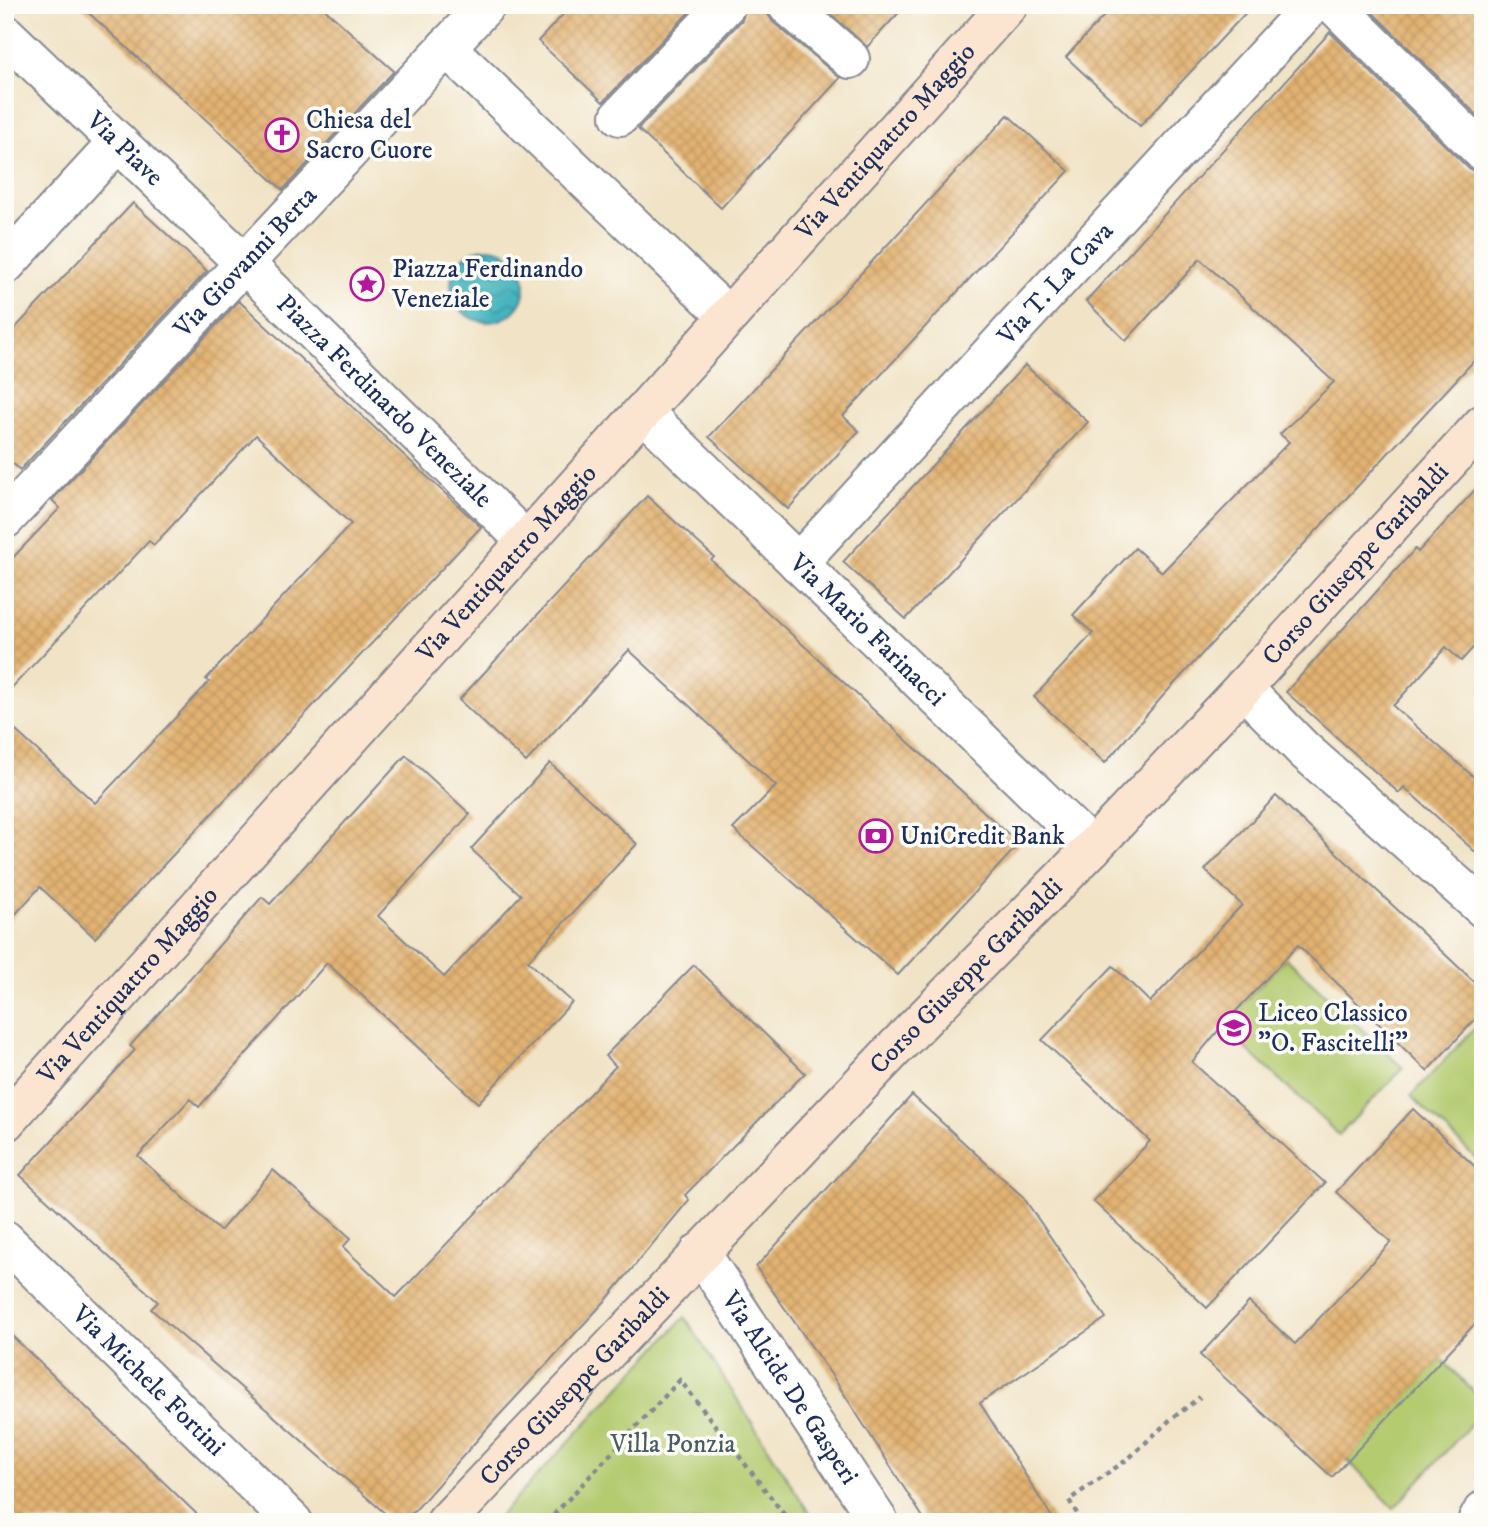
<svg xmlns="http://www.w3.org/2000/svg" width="1488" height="1527" font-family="'IM FELL DW Pica',serif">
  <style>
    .green { fill: #b4cb6f; stroke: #687d66; stroke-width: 2 }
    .water { fill: url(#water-waves); stroke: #30728e; stroke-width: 2 }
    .building { fill: url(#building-cross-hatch) }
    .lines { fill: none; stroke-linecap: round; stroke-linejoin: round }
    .street-casing { stroke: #868992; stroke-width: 42 }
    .secondary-casing { stroke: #868992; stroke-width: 42 }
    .path { stroke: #868992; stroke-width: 4.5; stroke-dasharray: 5 5; stroke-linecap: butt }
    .street { stroke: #fff; stroke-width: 38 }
    .secondary { stroke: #fce5d0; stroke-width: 38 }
    .labels { text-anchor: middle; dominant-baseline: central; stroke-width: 7; stroke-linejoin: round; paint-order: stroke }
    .poi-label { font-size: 26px; fill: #1b2f5e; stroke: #fdfcf7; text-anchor: start }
    .street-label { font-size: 26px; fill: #1b2f5e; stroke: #fdfcf7 }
    .park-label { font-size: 26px; fill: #495e63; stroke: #fdfcf7 }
  </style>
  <defs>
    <pattern id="water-waves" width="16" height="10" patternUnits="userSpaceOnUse" patternTransform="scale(1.75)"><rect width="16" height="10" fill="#45b4be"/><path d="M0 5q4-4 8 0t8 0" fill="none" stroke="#39939e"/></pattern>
    <pattern id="building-cross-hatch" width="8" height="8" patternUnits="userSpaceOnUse" patternTransform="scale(1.75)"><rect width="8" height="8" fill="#e2b271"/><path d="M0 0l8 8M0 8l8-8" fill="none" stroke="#c19964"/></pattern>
  </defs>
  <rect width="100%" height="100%" fill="#fdfcf7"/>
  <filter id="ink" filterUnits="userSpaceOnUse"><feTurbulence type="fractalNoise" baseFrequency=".0143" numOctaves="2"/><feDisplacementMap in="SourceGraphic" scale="14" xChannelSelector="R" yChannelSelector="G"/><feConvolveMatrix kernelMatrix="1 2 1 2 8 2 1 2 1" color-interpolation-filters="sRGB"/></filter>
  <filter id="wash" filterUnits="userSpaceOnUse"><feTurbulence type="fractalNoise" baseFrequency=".00686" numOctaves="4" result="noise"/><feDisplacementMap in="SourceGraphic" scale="28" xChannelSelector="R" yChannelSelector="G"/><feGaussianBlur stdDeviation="1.57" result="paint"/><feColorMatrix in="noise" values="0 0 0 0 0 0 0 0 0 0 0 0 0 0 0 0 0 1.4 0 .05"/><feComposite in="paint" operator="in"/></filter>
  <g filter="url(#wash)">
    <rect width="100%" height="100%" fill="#f1e3c6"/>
    <!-- green -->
    <g class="green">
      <polygon points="1286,958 1403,1068 1339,1135 1222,1026"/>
      <polygon points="1483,1019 1483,1165 1411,1096"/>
      <polygon points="685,1317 815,1522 494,1522"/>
      <polygon points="1441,1359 1483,1401 1483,1411 1394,1508 1347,1460"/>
    </g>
    <!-- water -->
    <circle class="water" cx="488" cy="285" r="37"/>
    <g id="blocks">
      <!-- building -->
      <g class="building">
        <polygon points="80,5 320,5 394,71 283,190"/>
        <polygon points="572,5 696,5 603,102 538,41"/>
        <polygon points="747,5 766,5 767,13 773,22 840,78 721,208 638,129 742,20"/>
        <polygon points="821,5 906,5 867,47"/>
        <polygon points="1114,5 1253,5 1140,126 1066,57"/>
        <polygon points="1365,5 1483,5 1483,121"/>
        <polygon points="1330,32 1468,168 1477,173 1483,173 1483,351 1162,697 1105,763 1034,697 1093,633 1073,615 1135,548 1162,572 1289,442 1280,434 1334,382 1200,259 1126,341 1086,301"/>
        <polygon points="1008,115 1069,171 843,416 859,431 788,509 709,437"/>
        <polygon points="133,203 207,271 20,470 5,456 5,339"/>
        <polygon points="239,301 481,527 95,938 40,887 5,926 5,721 95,803 209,682 206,679 351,524 256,435 154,545 149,541 5,695 5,566 60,508 52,500"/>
        <polygon points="1025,365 1088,422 906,619 843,562"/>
        <polygon points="1483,481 1483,637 1461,661 1446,647 1393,706 1483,785 1483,859 1404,787 1399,793 1286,692 1415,549 1418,552"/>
        <polygon points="647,496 714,557 711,560 1019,844 898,975 733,829 776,786 629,650 526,762 459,700"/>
        <polygon points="406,755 470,814 378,916 444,977 521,895 471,849 550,763 637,844 528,961 572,1002 478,1103 327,963 199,1107 190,1099 138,1156 220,1231 273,1170 351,1238 343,1247 396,1297 616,1066 605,1056 694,965 805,1073 685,1195 689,1200 607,1299 493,1422 405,1522 395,1522 151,1309 158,1302 20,1175 135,1050 130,1046 262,897 270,904"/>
        <polygon points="1276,796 1483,990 1483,1011 1427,1071 1298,945 1222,1026 1192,1062 1325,1183 1207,1308 1093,1201 1150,1141 1042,1040 1113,966 1150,1002 1242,905 1205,870"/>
        <polygon points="912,1095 1023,1197 1106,1318 980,1403 1055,1522 926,1522 837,1383 756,1267"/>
        <polygon points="1413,1109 1483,1174 1483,1315 1332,1477 1200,1355 1249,1302 1295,1344 1391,1242 1336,1192"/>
        <polygon points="5,1329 205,1522 5,1522"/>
      </g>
    </g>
  </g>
  <g filter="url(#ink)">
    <use href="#blocks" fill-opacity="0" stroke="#868992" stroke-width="2"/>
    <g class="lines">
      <defs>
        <g id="street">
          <polyline points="787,5 850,59"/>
          <polyline points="1334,5 1483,152"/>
          <path id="s1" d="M5,34L244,263L526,541"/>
          <polyline points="446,47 728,316"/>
          <polyline points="620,116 726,5"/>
          <polyline points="5,265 118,142"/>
          <path id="s2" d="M643,412L1092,848"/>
          <path id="s3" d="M5,519L486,5"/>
          <path id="s4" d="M798,563L1312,5"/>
          <polyline points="1243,688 1304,750 1483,908"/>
          <path id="s5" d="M5,1240L293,1522"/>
          <path id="s6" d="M700,1252L879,1522"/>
          <polyline points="1477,1522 1483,1511"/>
        </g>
        <g id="secondary">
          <path id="s7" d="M5,1122L1008,5"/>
          <path id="s8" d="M446,1522L896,1047L1092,848L1243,688L1483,424"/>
        </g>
      </defs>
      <!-- street casing -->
      <use href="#street" class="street-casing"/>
      <!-- secondary casing -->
      <use href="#secondary" class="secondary-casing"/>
      <!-- path -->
      <g class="path">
        <polyline points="547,1522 680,1380 790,1522"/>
        <polyline points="1082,1522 1069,1500 1128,1459 1170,1420 1200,1397"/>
      </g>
      <!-- street -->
      <use href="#street" class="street"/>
      <!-- secondary -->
      <use href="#secondary" class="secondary"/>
    </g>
  </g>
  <!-- icons -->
  <defs>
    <symbol id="church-ring" viewBox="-11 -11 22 22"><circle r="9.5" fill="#fdfcf7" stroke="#b5179e" stroke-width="1.5"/><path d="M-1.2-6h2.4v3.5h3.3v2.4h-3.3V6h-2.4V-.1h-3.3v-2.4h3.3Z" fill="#b5179e"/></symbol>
    <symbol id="sight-ring" viewBox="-11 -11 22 22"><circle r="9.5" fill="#fdfcf7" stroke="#b5179e" stroke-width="1.5"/><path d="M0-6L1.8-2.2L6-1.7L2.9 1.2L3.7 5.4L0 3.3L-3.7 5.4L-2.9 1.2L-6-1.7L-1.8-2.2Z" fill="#b5179e"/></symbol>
    <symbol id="bank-ring" viewBox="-11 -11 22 22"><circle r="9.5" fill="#fdfcf7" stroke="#b5179e" stroke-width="1.5"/><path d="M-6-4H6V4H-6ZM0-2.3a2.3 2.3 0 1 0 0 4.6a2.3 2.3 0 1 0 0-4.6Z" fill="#b5179e"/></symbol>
    <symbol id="school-ring" viewBox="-11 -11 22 22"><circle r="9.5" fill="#fdfcf7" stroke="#b5179e" stroke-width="1.5"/><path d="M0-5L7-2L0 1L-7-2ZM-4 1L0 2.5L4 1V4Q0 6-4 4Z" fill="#b5179e"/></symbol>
  </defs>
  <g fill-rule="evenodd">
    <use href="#church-ring" x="263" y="116" width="38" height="38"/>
    <use href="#sight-ring" x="348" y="265" width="38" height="38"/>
    <use href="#bank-ring" x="857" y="817" width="38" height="38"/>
    <use href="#school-ring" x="1215" y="1009" width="38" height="38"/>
  </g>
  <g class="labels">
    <!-- poi labels -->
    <g class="poi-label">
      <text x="306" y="120">Chiesa del<tspan x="306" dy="30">Sacro Cuore</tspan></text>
      <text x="392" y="269">Piazza Ferdinando<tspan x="392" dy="30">Veneziale</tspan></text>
      <text x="900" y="836">UniCredit Bank</text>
      <text x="1258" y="1013">Liceo Classico<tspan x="1258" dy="30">"O. Fascitelli"</tspan></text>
    </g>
    <!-- street labels -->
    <g class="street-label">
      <text stroke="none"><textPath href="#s7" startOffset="1318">Via Ventiquattro Maggio</textPath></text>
      <text stroke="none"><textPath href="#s1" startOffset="166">Via Piave</textPath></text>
      <text stroke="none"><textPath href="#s3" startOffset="352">Via Giovanni Berta</textPath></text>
      <text stroke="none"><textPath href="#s4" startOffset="380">Via T. La Cava</textPath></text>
      <text stroke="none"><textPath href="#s1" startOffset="528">Piazza Ferdinardo Veneziale</textPath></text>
      <text stroke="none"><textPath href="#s8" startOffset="1321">Corso Giuseppe Garibaldi</textPath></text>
      <text stroke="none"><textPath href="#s7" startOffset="751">Via Ventiquattro Maggio</textPath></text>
      <text stroke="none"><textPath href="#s2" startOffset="313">Via Mario Farinacci</textPath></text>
      <text stroke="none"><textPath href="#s8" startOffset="754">Corso Giuseppe Garibaldi</textPath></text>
      <text stroke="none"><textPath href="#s7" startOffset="184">Via Ventiquattro Maggio</textPath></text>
      <text stroke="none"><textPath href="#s5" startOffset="201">Via Michele Fortini</textPath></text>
      <text stroke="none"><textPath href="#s8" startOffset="187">Corso Giuseppe Garibaldi</textPath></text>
      <text stroke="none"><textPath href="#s6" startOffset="163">Via Alcide De Gasperi</textPath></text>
    </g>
    <!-- park labels -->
    <g class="park-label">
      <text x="673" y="1444">Villa Ponzia</text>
    </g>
  </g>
  <!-- margin -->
  <rect width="1488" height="1527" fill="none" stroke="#fdfcf7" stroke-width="28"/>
</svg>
